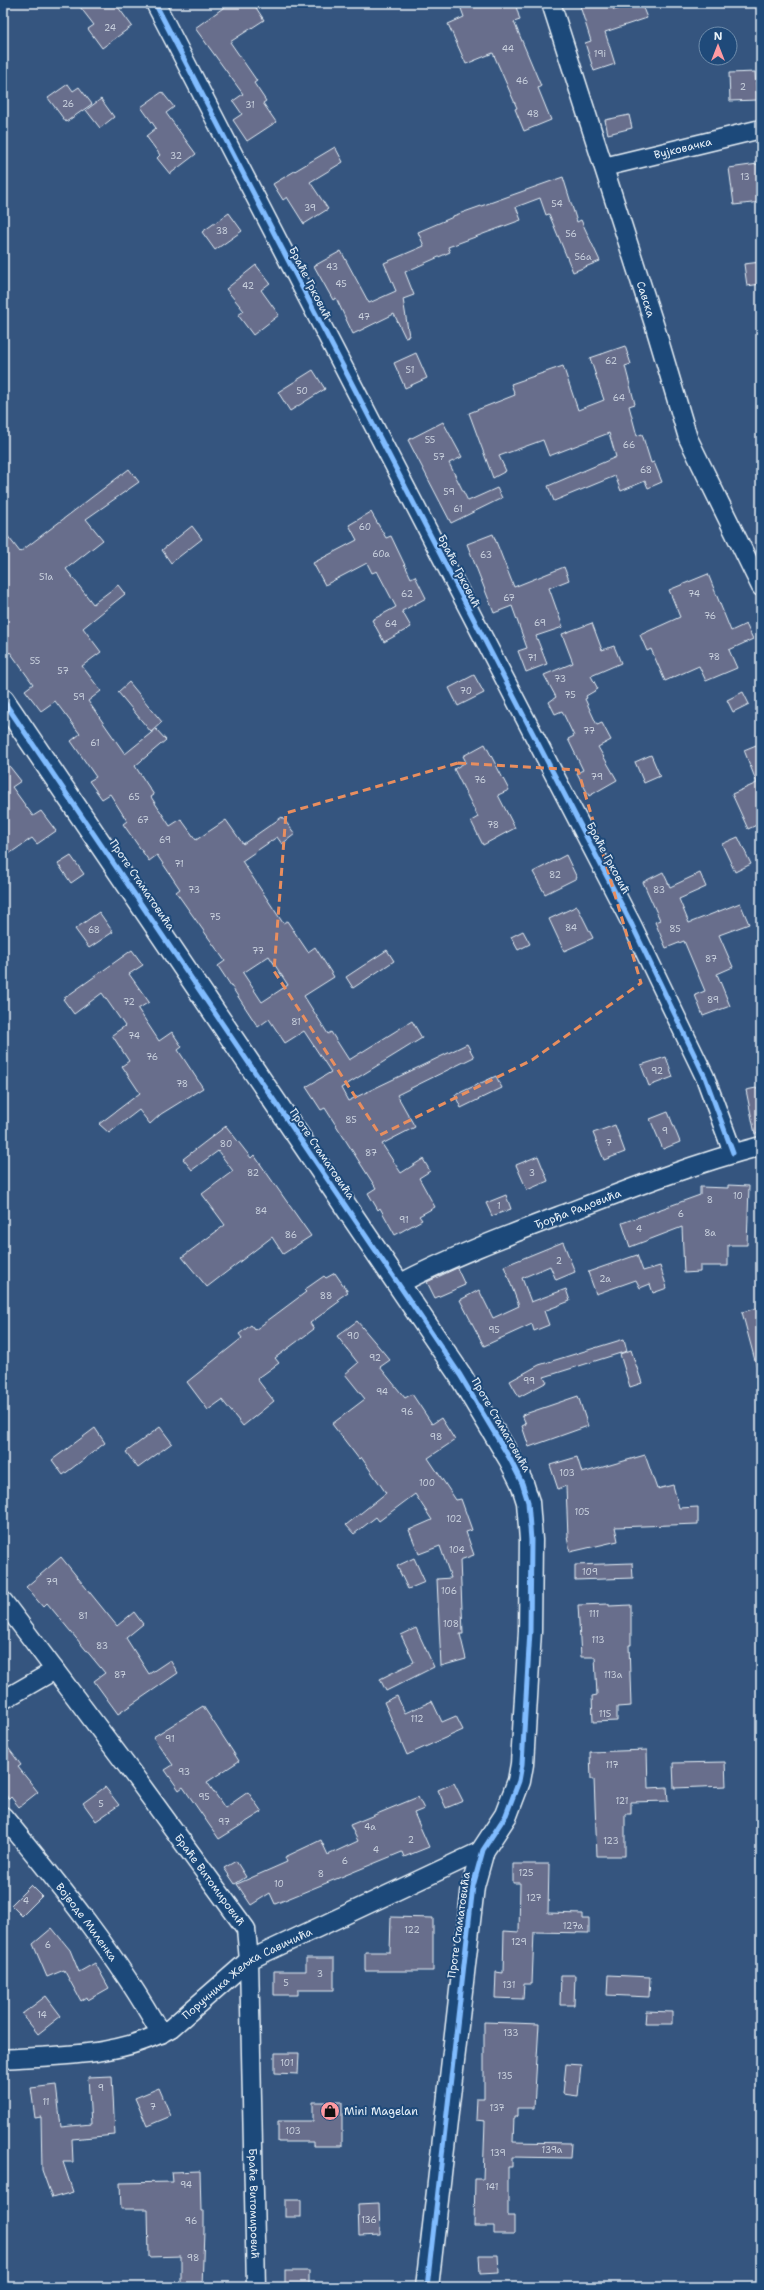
<svg xmlns="http://www.w3.org/2000/svg" width="764" height="2290" font-family="'Shantell Sans',sans-serif">
  <style>
    .building { fill: #676e8c; stroke: #e8f1f8; fill-rule: evenodd }
    .lines { fill: none; stroke-linecap: round; stroke-linejoin: round }
    .street-casing { stroke: #e8f1f8; stroke-width: 21 }
    .secondary-casing { stroke: #e8f1f8; stroke-width: 25 }
    .street { stroke: #1f4a7a; stroke-width: 18 }
    .secondary { stroke: #1f4a7a; stroke-width: 22 }
    .cycleway-casing { stroke: #1f4a7a; stroke-width: 8 }
    .cycleway { stroke: #80bcff; stroke-width: 5 }
    .marked { fill: none; stroke: #e88e5f; stroke-width: 3; stroke-dasharray: 8 5; stroke-linejoin: round }
    .labels { text-anchor: middle; dominant-baseline: central; stroke-width: 4; stroke-linejoin: round; paint-order: stroke }
    .number-label { font-size: 9px; fill: #c8d0dd }
    .street-label { font-size: 11px; fill: #e8f1f8; stroke: #1f4a7a }
    .poi-label { font-size: 11px; fill: #e8f1f8; stroke: #1f4a7a; text-anchor: start }
  </style>
  <rect width="100%" height="100%" fill="#35557f"/>
  <filter id="ink" filterUnits="userSpaceOnUse"><feTurbulence type="fractalNoise" baseFrequency=".025" numOctaves="2"/><feDisplacementMap in="SourceGraphic" scale="8" xChannelSelector="R" yChannelSelector="G"/><feConvolveMatrix kernelMatrix="1 2 1 2 8 2 1 2 1" color-interpolation-filters="sRGB"/></filter>
  <g filter="url(#ink)">
    <!-- building -->
    <g class="building">
      <polygon points="77,3 115,3 132,26 102,48 88,29 94,25"/>
      <polygon points="230,3 253,3 264,20 230,42 257,81 254,83 266,101 263,103 276,122 247,141 233,120 242,114 233,101 243,94 195,28"/>
      <polygon points="459,3 515,3 520,20 514,22 541,86 538,88 551,120 524,131 515,109 517,108 493,53 466,64 448,24 464,17"/>
      <polygon points="589,3 611,3 614,10 641,3 647,18 605,32 615,64 594,71 585,43 591,41 580,6"/>
      <polygon points="755,72 757,100 730,101 729,73"/>
      <polygon points="68,84 73,91 79,87 92,104 66,122 48,98"/>
      <polygon points="162,92 174,107 166,113 196,154 170,174 157,158 160,155 146,136 156,128 141,107"/>
      <polygon points="101,99 114,117 100,128 86,110"/>
      <polygon points="629,115 632,128 608,134 605,120"/>
      <polygon points="335,147 343,162 310,182 328,209 304,224 287,197 283,200 273,184"/>
      <polygon points="758,164 761,202 734,205 729,168"/>
      <polygon points="563,177 577,222 581,220 600,261 573,272 549,214 546,215 540,198 516,207 521,220 448,247 450,252 405,272 414,295 403,299 409,336 405,337 394,314 353,334 336,298 333,300 314,266 341,251 369,303 396,291 384,263 424,246 418,232 453,217 453,216"/>
      <polygon points="229,213 242,231 215,250 202,232"/>
      <polygon points="761,262 761,284 747,286 744,264"/>
      <polygon points="256,265 270,283 261,290 279,315 253,335 238,315 244,311 226,289"/>
      <polygon points="625,346 631,364 625,366 635,404 629,406 637,436 642,434 651,463 654,462 662,482 648,488 645,481 621,491 615,476 554,501 548,486 616,457 609,433 549,456 543,440 499,456 506,471 493,478 469,413 515,395 511,384 563,366 578,410 604,400 590,358"/>
      <polygon points="416,353 427,378 405,388 394,363"/>
      <polygon points="313,370 325,389 290,411 278,392"/>
      <polygon points="443,422 462,457 449,463 468,501 497,488 502,498 451,523 408,440"/>
      <path d="M129,469L139,482L86,519L103,540L66,569L93,604L118,585L125,594L83,628L101,652L82,666L101,691L88,701L125,754L156,729L166,740L135,766L154,795L151,797L170,826L181,819L196,840L226,820L243,844L282,817L295,834L282,844L277,837L242,861L283,923L287,921L308,952L315,947L334,977L304,996L328,1034L331,1032L349,1060L412,1021L422,1038L341,1088L348,1101L467,1044L474,1057L397,1095L415,1127L382,1144L401,1173L423,1159L430,1171L419,1178L435,1207L419,1216L422,1220L395,1235L380,1208L378,1210L368,1193L376,1188L325,1108L321,1110L306,1087L331,1072L304,1031L285,1043L269,1019L258,1027L218,966L225,961L176,892L180,889L157,855L149,861L123,824L127,821L110,794L102,799L89,781L96,777L71,741L80,734L55,701L41,711L25,690L33,684L10,652L8,654L3,647V530L20,552ZM269,956L288,985L262,1002L243,973Z"/>
      <polygon points="371,512 386,538 391,536 411,578 415,576 426,598 402,611 411,627 384,642 372,620 396,607 377,571 372,573 367,563 325,585 313,563 357,540 349,525"/>
      <polygon points="192,526 202,539 171,563 162,550"/>
      <polygon points="493,534 514,587 564,567 569,580 549,588 563,627 536,636 547,664 526,672 518,651 527,648 512,606 494,613 467,544"/>
      <polygon points="708,574 731,631 746,624 753,639 729,650 737,668 706,681 699,666 665,681 651,649 647,651 640,635 680,617 669,590"/>
      <polygon points="592,623 602,650 614,646 621,663 591,676 598,689 586,696 587,698 585,699 597,725 602,723 611,740 598,747 617,780 589,796 577,773 583,770 568,739 574,736 562,711 555,714 549,702 556,697 544,675 573,663 562,634"/>
      <polygon points="474,675 484,693 458,706 449,688"/>
      <polygon points="129,682 162,722 151,732 118,692"/>
      <polygon points="743,692 749,704 733,712 727,700"/>
      <polygon points="761,743 761,823 748,829 732,794 757,783 744,750"/>
      <polygon points="485,744 509,790 498,795 515,828 483,845 471,821 478,817 454,769 466,762 463,756"/>
      <polygon points="651,755 660,776 644,783 635,762"/>
      <polygon points="3,758 21,781 12,787 33,816 41,811 56,831 37,844 32,838 3,858"/>
      <polygon points="738,837 751,864 735,872 722,844"/>
      <polygon points="566,855 577,878 545,894 533,872"/>
      <polygon points="71,856 84,874 71,883 58,864"/>
      <polygon points="663,872 670,887 700,873 706,887 679,899 689,923 740,903 749,924 719,935 733,967 717,974 730,1006 703,1016 695,995 705,991 684,941 666,948 655,922 660,920 643,882"/>
      <polygon points="577,906 593,938 564,951 549,919"/>
      <polygon points="99,912 113,932 89,948 75,929"/>
      <polygon points="523,931 530,944 518,950 511,937"/>
      <polygon points="132,950 143,965 129,974 149,1002 138,1009 159,1041 172,1032 182,1047 178,1050 203,1088 161,1114 150,1124 139,1110 109,1133 99,1124 140,1093 122,1066 129,1061 112,1035 125,1026 102,993 74,1014 63,999"/>
      <polygon points="387,950 394,961 353,988 346,977"/>
      <polygon points="666,1057 673,1077 649,1086 641,1065"/>
      <polygon points="496,1076 502,1088 461,1108 455,1095"/>
      <polygon points="761,1087 761,1133 755,1134 746,1090"/>
      <polygon points="668,1112 680,1142 663,1149 650,1119"/>
      <polygon points="615,1125 625,1152 604,1160 593,1133"/>
      <polygon points="226,1126 251,1158 254,1155 311,1236 283,1254 272,1237 207,1287 182,1257 225,1225 202,1194 233,1171 218,1151 192,1170 183,1159"/>
      <polygon points="538,1156 548,1181 527,1190 516,1165"/>
      <polygon points="728,1185 749,1186 747,1245 728,1245 728,1266 700,1266 700,1272 684,1273 682,1227 630,1247 622,1223 700,1195 700,1187 728,1188"/>
      <polygon points="506,1195 511,1209 492,1216 486,1203"/>
      <polygon points="563,1242 575,1272 556,1280 550,1266 522,1278 531,1302 566,1289 570,1301 544,1311 549,1325 534,1331 532,1324 484,1346 460,1300 479,1290 493,1318 519,1306 504,1266"/>
      <polygon points="637,1255 643,1271 660,1266 667,1288 653,1293 650,1284 640,1288 636,1280 596,1294 588,1272"/>
      <polygon points="457,1268 465,1285 435,1298 427,1282"/>
      <polygon points="335,1273 348,1292 338,1299 340,1301 310,1323 314,1329 275,1358 279,1363 257,1379 274,1401 243,1426 222,1400 208,1410 187,1382 242,1338 239,1334 251,1325 255,1330 306,1292 304,1290 324,1276 326,1278"/>
      <polygon points="761,1307 761,1367 757,1368 742,1312"/>
      <polygon points="357,1321 390,1360 380,1367 405,1398 412,1394 432,1424 441,1418 455,1440 428,1458 456,1500 461,1499 472,1530 466,1532 474,1555 460,1560 463,1634 460,1634 466,1659 441,1666 437,1579 451,1578 440,1546 419,1554 409,1530 432,1520 415,1494 379,1521 376,1517 354,1534 346,1525 386,1493 361,1457 359,1459 332,1424 365,1399 345,1374 358,1363 337,1336"/>
      <polygon points="624,1339 627,1351 544,1377 547,1382 519,1397 510,1381 539,1365"/>
      <polygon points="631,1350 642,1383 630,1387 620,1354"/>
      <polygon points="578,1396 588,1426 529,1447 522,1426 526,1424 522,1415"/>
      <polygon points="160,1427 172,1443 138,1468 126,1452"/>
      <polygon points="95,1428 105,1443 63,1475 52,1460"/>
      <polygon points="645,1455 657,1489 673,1485 679,1508 698,1507 698,1524 615,1527 618,1541 570,1552 567,1537 568,1537 566,1486 558,1489 550,1465 577,1457 582,1473"/>
      <polygon points="61,1557 117,1626 134,1612 143,1624 126,1638 149,1674 170,1660 178,1673 118,1714 94,1681 105,1673 47,1603 43,1607 26,1587"/>
      <polygon points="414,1558 425,1582 408,1589 397,1566"/>
      <polygon points="632,1563 633,1578 575,1580 575,1565"/>
      <polygon points="609,1604 609,1606 631,1605 631,1645 629,1645 631,1706 617,1707 617,1721 593,1722 592,1696 597,1695 595,1657 581,1657 578,1605"/>
      <polygon points="416,1628 434,1667 386,1691 380,1679 414,1662 401,1635"/>
      <polygon points="397,1696 405,1713 432,1701 442,1722 456,1716 463,1730 407,1755 384,1702"/>
      <polygon points="203,1706 239,1761 207,1782 225,1808 248,1792 262,1812 219,1839 183,1787 179,1790 165,1770 173,1765 153,1737"/>
      <polygon points="3,1741 21,1765 18,1767 38,1792 19,1807 11,1797 9,1799 3,1792"/>
      <polygon points="647,1750 648,1788 667,1787 668,1801 631,1802 631,1814 625,1814 625,1856 597,1856 594,1779 591,1779 590,1752"/>
      <polygon points="725,1762 726,1786 674,1788 673,1763"/>
      <polygon points="454,1783 463,1801 446,1808 438,1790"/>
      <polygon points="105,1787 119,1805 96,1821 83,1803"/>
      <polygon points="418,1797 424,1809 414,1813 429,1847 404,1857 402,1852 275,1904 270,1893 251,1905 237,1884 287,1862 285,1857 321,1840 328,1855 358,1841 350,1825"/>
      <polygon points="236,1861 246,1877 235,1884 224,1868"/>
      <polygon points="513,1864 549,1864 548,1913 583,1914 583,1919 589,1919 589,1933 534,1932 532,1984 524,1984 523,1999 495,1998 496,1972 503,1973 504,1931 519,1932 520,1883 513,1883"/>
      <polygon points="31,1885 42,1896 22,1916 11,1905"/>
      <polygon points="391,1917 433,1918 433,1971 365,1971 365,1952 390,1952"/>
      <polygon points="52,1928 70,1950 79,1972 95,1963 109,1988 88,2000 87,1997 81,2001 64,1970 47,1977 33,1944"/>
      <polygon points="306,1958 334,1958 334,1990 298,1990 298,1995 274,1995 274,1971 306,1971"/>
      <polygon points="561,1975 575,1975 574,2005 560,2005"/>
      <polygon points="608,1975 650,1977 649,1997 607,1995"/>
      <polygon points="46,1996 61,2016 38,2034 22,2014"/>
      <polygon points="646,2011 672,2012 672,2024 645,2024"/>
      <polygon points="484,2022 539,2024 534,2108 517,2108 517,2117 514,2117 513,2142 571,2143 570,2158 512,2157 512,2167 508,2167 508,2216 514,2216 514,2234 494,2234 494,2226 474,2226 475,2179 483,2179 485,2121 476,2120 477,2098 484,2098"/>
      <polygon points="275,2053 299,2053 298,2074 275,2073"/>
      <polygon points="566,2064 581,2065 578,2096 563,2094"/>
      <polygon points="112,2076 115,2135 72,2139 73,2162 63,2162 73,2192 52,2198 42,2170 41,2117 35,2118 31,2088 56,2085 61,2127 91,2124 88,2077"/>
      <polygon points="159,2088 171,2116 147,2126 135,2098"/>
      <polygon points="313,2102 342,2102 342,2146 313,2146 313,2142 278,2142 278,2121 313,2121"/>
      <polygon points="200,2171 201,2211 204,2211 204,2231 202,2287 181,2287 181,2256 149,2257 148,2209 121,2209 120,2183 173,2182 172,2172"/>
      <rect x="285" y="2200" width="16" height="17"/>
      <polygon points="379,2203 380,2235 359,2236 358,2204"/>
      <polygon points="479,2255 498,2255 499,2273 480,2274"/>
      <rect x="285" y="2271" width="24" height="16"/>
    </g>
    <g class="lines">
      <defs>
        <g id="street">
          <polyline points="155,3 632,925 705,1077 733,1153"/>
          <path id="s1" d="M551,3L655,327L688,438L761,587"/>
          <path id="s2" d="M604,167L761,129"/>
          <path id="s3" d="M399,1284C454,1255 514,1233 572,1211C634,1187 696,1163 761,1146"/>
          <path id="s4" d="M3,1601L136,1778L246,1929L249,1960L256,2287"/>
          <polyline points="3,1700 55,1670"/>
          <path id="s5" d="M3,1816C60,1885 117,1955 161,2034"/>
          <path id="s6" d="M3,2059C60,2055 120,2057 171,2028L249,1960L483,1850"/>
        </g>
        <polyline id="secondary" points="3,700 460,1375 510,1459 522,1483 528,1502 531,1540 530,1631 522,1764 519,1781 506,1815 483,1850 473,1886 427,2287"/>
      </defs>
      <!-- street casing -->
      <use href="#street" class="street-casing"/>
      <!-- secondary casing -->
      <use href="#secondary" class="secondary-casing"/>
      <!-- street -->
      <use href="#street" class="street"/>
      <!-- secondary -->
      <use href="#secondary" class="secondary"/>
      <defs>
        <g id="cycleway">
          <polyline points="155,3 632,925 705,1077 733,1153"/>
          <polyline points="3,700 460,1375 510,1459 522,1483 528,1502 531,1540 530,1631 522,1764 519,1781 506,1815 483,1850 473,1886 427,2287"/>
        </g>
      </defs>
      <!-- cycleway casing -->
      <use href="#cycleway" class="cycleway-casing"/>
      <!-- cycleway -->
      <use href="#cycleway" class="cycleway"/>
    </g>
  </g>
  <!-- marked area -->
  <path class="marked" d="M458,763L578,770L641,983L532,1060L380,1135L274,971L286,813Z"/>
  <!-- icons -->
  <defs>
    <symbol id="shop-disc" viewBox="-11 -11 22 22"><circle r="9.5" fill="#ff9aa2" stroke="#1f4a7a"/><path d="M-5-2.5h2.3a2.7 3.5 0 0 1 5.4 0H5L5.5 6h-11ZM-1.5-2.5h3a1.5 2.3 0 0 0-3 0Z" fill="#111"/></symbol>
  </defs>
  <g fill-rule="evenodd">
    <use href="#shop-disc" x="319" y="2100" width="22" height="22"/>
  </g>
  <g class="labels">
    <!-- number labels -->
    <g class="number-label">
      <text x="110" y="28">24</text>
      <text x="508" y="49">44</text>
      <text x="600" y="54">19i</text>
      <text x="522" y="81">46</text>
      <text x="743" y="87">2</text>
      <text x="68" y="104">26</text>
      <text x="250" y="105">31</text>
      <text x="533" y="114">48</text>
      <text x="176" y="156">32</text>
      <text x="745" y="177">13</text>
      <text x="557" y="204">54</text>
      <text x="310" y="208">39</text>
      <text x="222" y="231">38</text>
      <text x="571" y="234">56</text>
      <text x="583" y="257">56a</text>
      <text x="332" y="267">43</text>
      <text x="341" y="284">45</text>
      <text x="248" y="286">42</text>
      <text x="364" y="317">47</text>
      <text x="611" y="361">62</text>
      <text x="410" y="370">51</text>
      <text x="302" y="391">50</text>
      <text x="619" y="398">64</text>
      <text x="430" y="440">55</text>
      <text x="629" y="445">66</text>
      <text x="439" y="457">57</text>
      <text x="646" y="470">68</text>
      <text x="449" y="492">59</text>
      <text x="458" y="509">61</text>
      <text x="365" y="527">60</text>
      <text x="381" y="554">60a</text>
      <text x="486" y="555">63</text>
      <text x="46" y="577">51a</text>
      <text x="407" y="594">62</text>
      <text x="694" y="594">74</text>
      <text x="509" y="598">67</text>
      <text x="710" y="616">76</text>
      <text x="540" y="623">69</text>
      <text x="391" y="624">64</text>
      <text x="714" y="657">78</text>
      <text x="532" y="658">71</text>
      <text x="35" y="661">55</text>
      <text x="63" y="671">57</text>
      <text x="560" y="679">73</text>
      <text x="466" y="691">70</text>
      <text x="570" y="695">75</text>
      <text x="79" y="697">59</text>
      <text x="589" y="731">77</text>
      <text x="95" y="743">61</text>
      <text x="597" y="777">79</text>
      <text x="480" y="780">76</text>
      <text x="134" y="797">65</text>
      <text x="143" y="820">67</text>
      <text x="493" y="825">78</text>
      <text x="165" y="840">69</text>
      <text x="179" y="864">71</text>
      <text x="555" y="875">82</text>
      <text x="194" y="890">73</text>
      <text x="659" y="890">83</text>
      <text x="215" y="917">75</text>
      <text x="571" y="928">84</text>
      <text x="675" y="929">85</text>
      <text x="94" y="930">68</text>
      <text x="258" y="951">77</text>
      <text x="711" y="959">87</text>
      <text x="713" y="1000">89</text>
      <text x="129" y="1002">72</text>
      <text x="296" y="1022">81</text>
      <text x="134" y="1036">74</text>
      <text x="152" y="1057">76</text>
      <text x="657" y="1071">92</text>
      <text x="182" y="1084">78</text>
      <text x="351" y="1120">85</text>
      <text x="665" y="1131">9</text>
      <text x="609" y="1143">7</text>
      <text x="226" y="1144">80</text>
      <text x="371" y="1153">87</text>
      <text x="253" y="1173">82</text>
      <text x="532" y="1173">3</text>
      <text x="738" y="1196">10</text>
      <text x="710" y="1200">8</text>
      <text x="499" y="1206">1</text>
      <text x="261" y="1211">84</text>
      <text x="681" y="1214">6</text>
      <text x="404" y="1220">91</text>
      <text x="639" y="1229">4</text>
      <text x="710" y="1233">8a</text>
      <text x="291" y="1235">86</text>
      <text x="559" y="1261">2</text>
      <text x="605" y="1279">2a</text>
      <text x="326" y="1296">88</text>
      <text x="494" y="1330">95</text>
      <text x="353" y="1336">90</text>
      <text x="375" y="1358">92</text>
      <text x="529" y="1381">99</text>
      <text x="382" y="1392">94</text>
      <text x="407" y="1412">96</text>
      <text x="436" y="1437">98</text>
      <text x="567" y="1473">103</text>
      <text x="427" y="1483">100</text>
      <text x="582" y="1512">105</text>
      <text x="454" y="1519">102</text>
      <text x="457" y="1550">104</text>
      <text x="590" y="1572">109</text>
      <text x="52" y="1582">79</text>
      <text x="449" y="1591">106</text>
      <text x="594" y="1614">111</text>
      <text x="83" y="1616">81</text>
      <text x="451" y="1624">108</text>
      <text x="598" y="1640">113</text>
      <text x="102" y="1646">83</text>
      <text x="120" y="1675">87</text>
      <text x="613" y="1675">113a</text>
      <text x="605" y="1714">115</text>
      <text x="417" y="1719">112</text>
      <text x="170" y="1739">91</text>
      <text x="612" y="1765">117</text>
      <text x="184" y="1772">93</text>
      <text x="204" y="1797">95</text>
      <text x="622" y="1801">121</text>
      <text x="101" y="1804">5</text>
      <text x="224" y="1822">97</text>
      <text x="370" y="1827">4a</text>
      <text x="411" y="1840">2</text>
      <text x="611" y="1841">123</text>
      <text x="376" y="1850">4</text>
      <text x="345" y="1861">6</text>
      <text x="526" y="1873">125</text>
      <text x="321" y="1874">8</text>
      <text x="279" y="1884">10</text>
      <text x="534" y="1898">127</text>
      <text x="26" y="1901">4</text>
      <text x="573" y="1926">127a</text>
      <text x="412" y="1930">122</text>
      <text x="519" y="1942">129</text>
      <text x="48" y="1945">6</text>
      <text x="320" y="1974">3</text>
      <text x="286" y="1983">5</text>
      <text x="509" y="1985">131</text>
      <text x="42" y="2015">14</text>
      <text x="511" y="2033">133</text>
      <text x="287" y="2063">101</text>
      <text x="505" y="2076">135</text>
      <text x="101" y="2088">9</text>
      <text x="46" y="2102">11</text>
      <text x="153" y="2107">7</text>
      <text x="497" y="2108">137</text>
      <text x="293" y="2131">103</text>
      <text x="552" y="2150">139a</text>
      <text x="498" y="2153">139</text>
      <text x="186" y="2185">94</text>
      <text x="492" y="2187">141</text>
      <text x="369" y="2220">136</text>
      <text x="191" y="2221">96</text>
      <text x="193" y="2258">98</text>
    </g>
    <!-- street labels -->
    <g class="street-label">
      <text stroke="none"><textPath href="#s2" startOffset="81">Вујковачка</textPath></text>
      <text transform="translate(310 283) rotate(63)">Браће Грковић</text>
      <text stroke="none"><textPath href="#s1" startOffset="311">Савска</textPath></text>
      <text transform="translate(459 571) rotate(63)">Браће Грковић</text>
      <text transform="translate(608 858) rotate(62)">Браће Грковић</text>
      <text transform="translate(142 885) rotate(56)">Проте Стаматовића</text>
      <text transform="translate(322 1154) rotate(56)">Проте Стаматовића</text>
      <text stroke="none"><textPath href="#s3" startOffset="194">Ђорђа Радовића</textPath></text>
      <text transform="translate(501 1425) rotate(60)">Проте Стаматовића</text>
      <text stroke="none"><textPath href="#s4" startOffset="347">Браће Витомировић</textPath></text>
      <text stroke="none"><textPath href="#s5" startOffset="135">Војводе Миленка</textPath></text>
      <text transform="translate(459 1925) rotate(-82)">Проте Стаматовића</text>
      <text stroke="none"><textPath href="#s6" startOffset="267">Поручника Жељка Савичића</textPath></text>
      <text stroke="none"><textPath href="#s4" startOffset="683">Браће Витомировић</textPath></text>
    </g>
    <!-- poi labels -->
    <g class="poi-label">
      <text x="344" y="2111">Mini Magelan</text>
    </g>
  </g>
  <!-- margin -->
  <rect width="764" height="2290" fill="none" stroke="#1f4a7a" stroke-width="16"/>
  <rect x="8" y="8" width="748" height="2274" fill="none" stroke="#e8f1f8" stroke-width="1.5" filter="url(#ink)"/>
  <!-- north arrow -->
  <g transform="translate(718 46)"><circle r="19" fill="#1f4a7a" stroke="#6f8dac"/>
  <path d="M0-3L7 15L0 10L-7 15Z" fill="#ff9aa2"/>
  <text y="-6" font-size="11" font-weight="bold" text-anchor="middle" fill="#e8f1f8">N</text>
  </g>
</svg>
